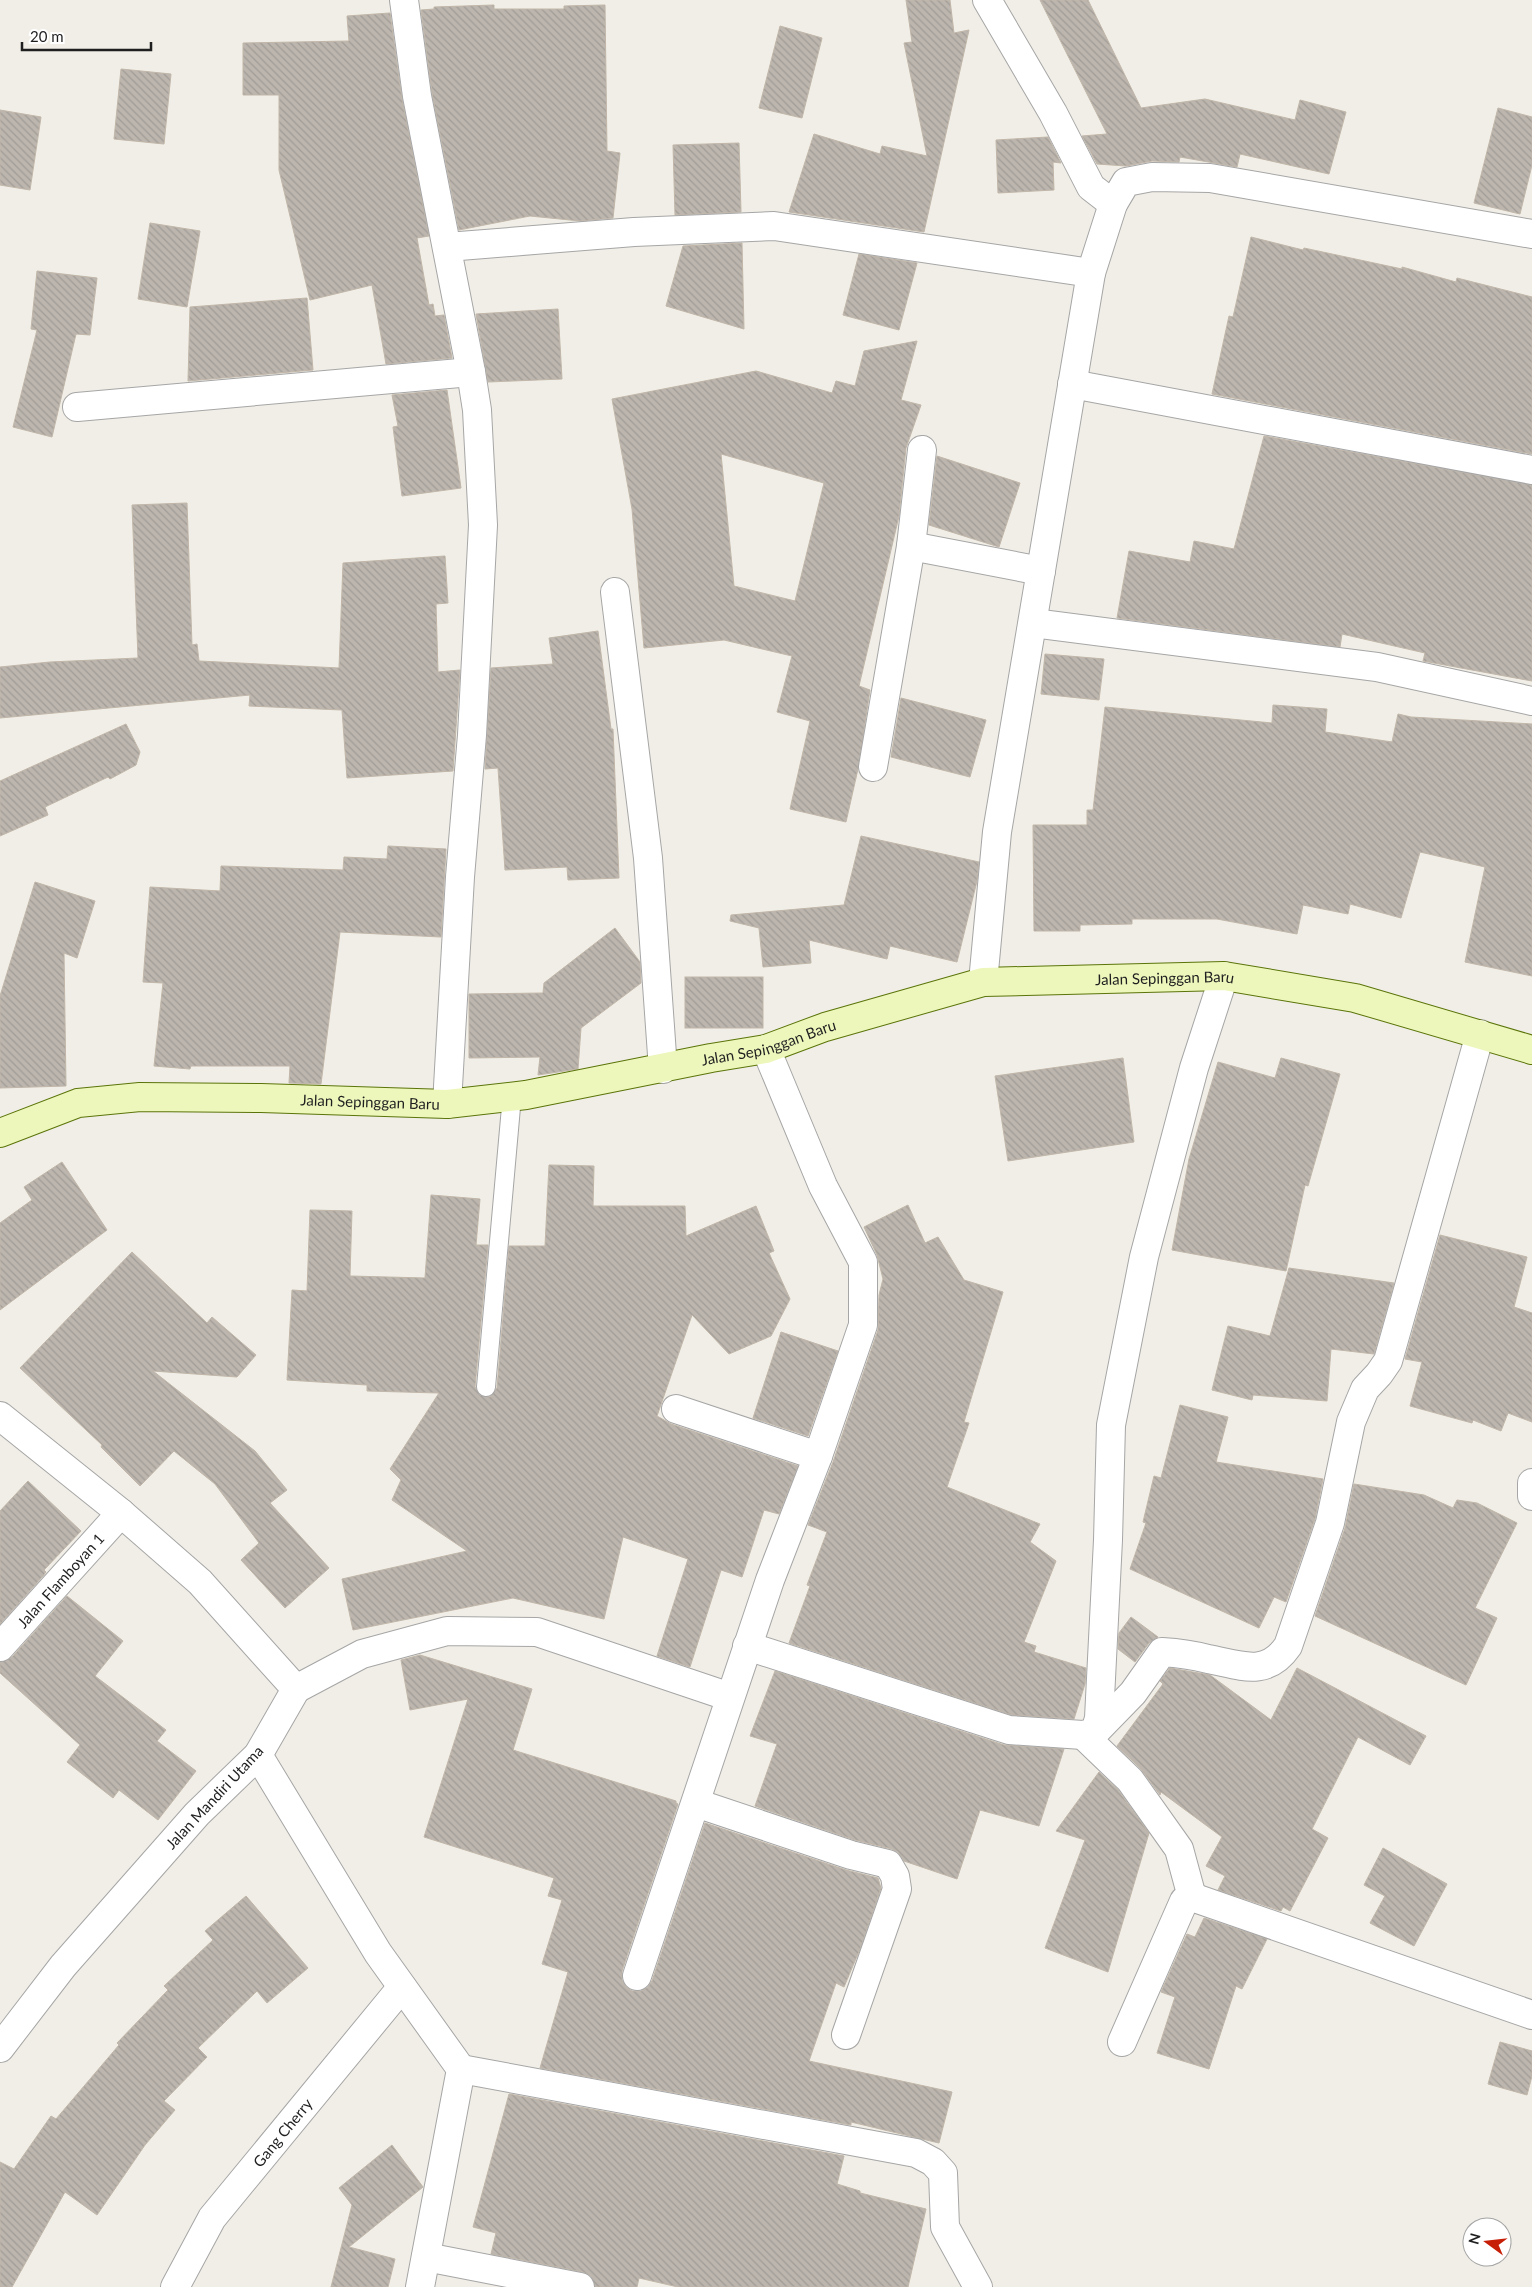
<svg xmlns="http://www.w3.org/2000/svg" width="1532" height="2287" font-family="Lato,sans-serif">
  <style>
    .building { fill: url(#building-back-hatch); stroke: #c1b6a9; fill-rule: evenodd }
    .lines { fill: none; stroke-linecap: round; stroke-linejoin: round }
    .lane-casing { stroke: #a6a6a6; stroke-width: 20 }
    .street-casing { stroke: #a6a6a6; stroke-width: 30 }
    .secondary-casing { stroke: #5b7409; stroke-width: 30 }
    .lane { stroke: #fff; stroke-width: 18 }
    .street { stroke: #fff; stroke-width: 28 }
    .secondary { stroke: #edf7bc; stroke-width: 28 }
    .labels { text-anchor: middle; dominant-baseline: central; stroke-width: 5; stroke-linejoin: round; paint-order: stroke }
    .street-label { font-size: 15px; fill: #1f1f1f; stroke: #fff }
  </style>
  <defs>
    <pattern id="building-back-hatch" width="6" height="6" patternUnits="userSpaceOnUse" patternTransform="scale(1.25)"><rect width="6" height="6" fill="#bcb6af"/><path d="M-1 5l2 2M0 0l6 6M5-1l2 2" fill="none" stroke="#a19c96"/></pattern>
  </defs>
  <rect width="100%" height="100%" fill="#f0eee6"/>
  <!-- building -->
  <g class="building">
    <polygon points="906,0 950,0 954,33 969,30 924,232 789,212 814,134 880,154 882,146 927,156 904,43 912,42"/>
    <polygon points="1040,0 1088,0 1141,108 1205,99 1295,120 1300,100 1346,112 1329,174 1240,154 1237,167 1180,157 1179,162 1152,161 1126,166 1097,164 1082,136 1107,134"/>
    <polygon points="494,5 494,9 564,9 564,6 605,5 607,151 620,153 613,218 580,221 530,216 459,230 432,93 421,10 434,9 434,7"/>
    <polygon points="390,13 402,99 429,236 417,238 429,305 433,304 435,316 444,315 452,358 386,364 372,285 310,300 279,170 279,95 243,95 243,43 349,41 347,16"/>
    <polygon points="780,26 822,38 802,118 759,108"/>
    <polygon points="121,69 171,74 164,144 114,139"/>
    <polygon points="1498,108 1532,117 1532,165 1520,214 1474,203"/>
    <polygon points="0,110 41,117 30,190 0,185"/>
    <polygon points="1048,137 1061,163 1053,162 1054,190 998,193 996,140"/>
    <polygon points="739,143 741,212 675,215 673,145"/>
    <polygon points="150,223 200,231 187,307 138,299"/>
    <polygon points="1251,237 1303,250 1304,248 1402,269 1402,267 1456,282 1457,278 1532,297 1532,454 1212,394 1229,316 1233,317"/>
    <polygon points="742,243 744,329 666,306 683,246"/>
    <polygon points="859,254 917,263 899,330 843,315"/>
    <polygon points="37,271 97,278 90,335 76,334 52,437 13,427 37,330 31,329"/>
    <polygon points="307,298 313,370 188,381 190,307"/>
    <polygon points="558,309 562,379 488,382 476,314"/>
    <path d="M917,341L901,400L921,405L906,448L899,516L859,686L870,690L858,769L846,822L790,809L810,721L777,712L792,656L724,640L644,648L632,509L612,399L756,371L832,393L836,381L855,386L864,351ZM721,454L824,483L795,601L734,586Z"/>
    <polygon points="447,390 461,488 402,496 393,427 398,426 392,395"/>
    <polygon points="1264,436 1532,485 1532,681 1423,661 1425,653 1342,634 1340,647 1117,618 1129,551 1190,562 1194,541 1234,549"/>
    <polygon points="937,456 1020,483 999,547 929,525"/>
    <polygon points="187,503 192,645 197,644 199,661 339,668 343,563 445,556 448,603 436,604 438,672 460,670 453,771 347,778 342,710 249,706 250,695 0,718 0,667 50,662 138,658 132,505"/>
    <polygon points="598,631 611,729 613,729 619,878 568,880 567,867 505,870 498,768 485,769 491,668 553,664 549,638"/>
    <polygon points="1045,654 1104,659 1099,700 1041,694"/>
    <polygon points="901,698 986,720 970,777 891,757"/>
    <polygon points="1273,705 1327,709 1325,732 1392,742 1398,714 1411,717 1532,724 1532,976 1465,962 1485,867 1420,852 1401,918 1350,904 1348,914 1303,905 1297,934 1217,919 1132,919 1132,924 1080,925 1080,931 1034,931 1033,825 1087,825 1087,810 1093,810 1105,707 1272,723"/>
    <polygon points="126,724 140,752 136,765 110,779 108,777 45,807 48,815 0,836 0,781"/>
    <polygon points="861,836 979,862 977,881 957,962 890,946 887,959 809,940 811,963 763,967 759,928 730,921 731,915 844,905"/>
    <polygon points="388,846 446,849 441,937 340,932 321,1084 289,1083 290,1066 191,1066 190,1069 154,1066 163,983 143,982 150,887 220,891 221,866 343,870 344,857 387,859"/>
    <polygon points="35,882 95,901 77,958 64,953 66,1086 0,1088 0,996"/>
    <polygon points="615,928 640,962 641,983 581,1028 578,1069 538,1075 540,1057 469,1058 469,994 543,993 544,983"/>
    <rect x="685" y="977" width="78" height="51"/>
    <polygon points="1123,1058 1134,1142 1008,1161 995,1076"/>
    <polygon points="1281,1058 1340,1074 1308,1186 1305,1185 1286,1271 1172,1250 1189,1159 1218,1062 1275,1078"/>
    <polygon points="62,1162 107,1230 0,1310 0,1223 32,1200 24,1187"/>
    <polygon points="549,1165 594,1166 593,1206 685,1206 686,1236 756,1206 774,1251 769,1253 790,1299 771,1336 729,1354 692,1315 657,1416 671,1424 798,1466 779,1514 764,1510 742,1577 721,1570 690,1667 657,1656 688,1559 623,1537 604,1619 513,1598 353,1630 342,1579 467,1551 392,1500 401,1480 390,1469 439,1393 367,1391 367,1385 287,1380 292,1290 307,1291 310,1210 352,1211 350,1276 425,1278 431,1195 480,1199 476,1245 488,1245 475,1387 480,1395 490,1397 497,1388 509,1246 545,1246"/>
    <polygon points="908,1205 925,1243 938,1237 964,1280 1003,1292 964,1422 969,1423 947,1487 1040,1524 1030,1542 1056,1561 1024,1642 1036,1646 1034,1652 1086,1668 1085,1684 1074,1719 1012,1715 789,1643 810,1586 807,1585 827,1532 808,1525 833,1462 878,1330 879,1295 883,1279 877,1255 864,1227"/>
    <polygon points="1440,1235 1527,1257 1514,1307 1532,1313 1532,1422 1508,1413 1501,1431 1473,1420 1472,1423 1410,1406 1422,1362 1405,1359"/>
    <polygon points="132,1252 207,1323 212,1317 256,1355 237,1377 153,1371 255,1451 287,1490 270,1503 329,1568 285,1608 241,1560 259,1543 215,1484 174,1451 140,1486 101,1447 102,1445 20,1368"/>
    <polygon points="1289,1268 1394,1283 1374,1354 1331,1349 1327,1401 1253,1395 1252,1400 1212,1390 1228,1326 1270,1336"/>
    <polygon points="781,1332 838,1351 808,1436 753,1418"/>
    <polygon points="1180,1405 1228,1417 1216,1462 1323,1479 1315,1519 1286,1602 1274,1597 1259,1628 1130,1569 1146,1523 1143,1522 1154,1476 1161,1478"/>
    <polygon points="28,1481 81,1531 44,1570 46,1572 43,1576 0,1624 0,1511"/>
    <polygon points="1354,1484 1424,1495 1453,1508 1457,1500 1477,1503 1517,1523 1475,1608 1497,1618 1466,1685 1315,1616 1345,1528"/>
    <polygon points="67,1596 123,1641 95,1676 166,1730 157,1741 196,1771 158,1820 119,1790 113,1798 67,1762 80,1745 0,1673 0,1662 12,1657"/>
    <polygon points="1131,1617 1158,1637 1149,1643 1135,1662 1118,1649 1119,1633"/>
    <polygon points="420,1655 532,1689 513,1750 676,1801 676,1803 678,1804 622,1971 622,1980 626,1987 632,1991 641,1991 648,1987 652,1981 705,1823 846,1870 878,1878 881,1888 860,1949 844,1987 836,1983 809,2061 952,2092 939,2143 851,2122 851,2125 540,2068 568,1972 542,1964 562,1900 548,1896 554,1878 424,1837 468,1699 410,1710 401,1660"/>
    <polygon points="1170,1668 1210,1675 1271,1720 1297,1668 1426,1736 1410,1765 1358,1737 1312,1829 1328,1838 1290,1911 1283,1907 1281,1911 1218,1890 1225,1876 1206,1866 1222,1837 1161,1792 1160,1795 1141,1769 1117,1746 1163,1684 1160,1681"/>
    <polygon points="775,1671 1004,1745 1064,1749 1039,1826 980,1810 957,1879 904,1861 898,1852 892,1849 855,1840 755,1806 777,1744 750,1736"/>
    <polygon points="1099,1772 1118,1790 1149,1833 1108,1972 1045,1948 1085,1840 1056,1831"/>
    <polygon points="1383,1848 1447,1884 1414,1946 1370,1923 1385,1896 1364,1885"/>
    <polygon points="246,1896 308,1968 267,2003 257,1991 198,2048 207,2057 164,2101 175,2110 145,2145 97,2215 65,2192 12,2287 0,2287 0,2162 14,2169 51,2116 56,2119 119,2045 117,2043 168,1990 164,1986 213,1940 205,1931"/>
    <polygon points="1204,1918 1267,1939 1242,1989 1236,1986 1209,2069 1157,2053 1175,1997 1161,1992 1187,1934 1195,1937"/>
    <polygon points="1500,2042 1532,2051 1532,2076 1527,2095 1488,2084"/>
    <polygon points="509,2094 844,2156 837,2184 860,2191 860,2193 926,2209 908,2287 678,2287 639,2278 637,2287 595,2287 591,2276 583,2272 491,2254 496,2233 473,2227"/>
    <polygon points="392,2145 423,2187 349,2247 395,2259 388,2287 331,2287 352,2205 339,2188"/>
  </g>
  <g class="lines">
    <defs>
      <polyline id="lane" points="486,1387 512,1096"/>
      <g id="street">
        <polyline points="404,0 417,96 471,372 477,410 483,525 472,735 460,877 447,1104"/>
        <polyline points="987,0 1053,113 1091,187 1113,204"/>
        <polyline points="447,247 634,232 774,226 1091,273"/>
        <polyline points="1072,384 1532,470"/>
        <polyline points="77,407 471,372"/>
        <polyline points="911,546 1041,571"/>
        <polyline points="615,592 648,858 663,1069"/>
        <polyline points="1033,623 1377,667 1532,701"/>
        <polyline points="873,767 911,546 922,450"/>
        <polyline points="983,982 997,832 1091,273 1113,204 1126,182 1152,177 1210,178 1532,234"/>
        <polyline points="676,1409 818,1456"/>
        <polyline points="0,1416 121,1513 200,1582 296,1689 258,1755 197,1814 63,1966 0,2048"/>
        <polyline points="1532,1483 1532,1496"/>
        <polyline points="747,1646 1009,1730 1083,1735 1095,1732 1099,1718 1108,1540 1111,1425 1144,1257 1194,1068 1224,976"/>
        <path id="s1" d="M0,1647L121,1513"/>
        <polyline points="296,1689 362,1654 447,1631 537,1632 730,1697"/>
        <path d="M1095,1732L1133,1693L1162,1652C1178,1653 1193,1655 1208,1659C1240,1665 1266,1678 1288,1646L1330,1523L1351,1422L1365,1389L1379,1374L1388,1361L1480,1034"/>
        <polyline points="1083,1735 1130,1780 1179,1849 1192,1897"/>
        <polyline points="258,1755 378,1953 461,2069 420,2287"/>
        <polyline points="696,1803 851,1855 888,1864 895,1876 897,1889 846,2035"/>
        <polyline points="637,1976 770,1580 818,1456 863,1325 863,1262 823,1186 766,1049"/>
        <polyline points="1122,2042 1184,1901 1192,1897 1532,2015"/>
        <polyline points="461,2069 916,2153 933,2162 943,2173 945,2227 978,2287"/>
        <polyline points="426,2257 580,2287"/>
        <path id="s2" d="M175,2287L212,2218L402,1987"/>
      </g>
      <g id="secondary">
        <path id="s3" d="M0,1133L78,1103L140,1097L261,1098L447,1104L526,1095L711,1058L766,1049L825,1027L983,982L1224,976L1355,998L1532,1050"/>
      </g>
    </defs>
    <!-- lane casing -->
    <use href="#lane" class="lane-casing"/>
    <!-- street casing -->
    <use href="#street" class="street-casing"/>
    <!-- secondary casing -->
    <use href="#secondary" class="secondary-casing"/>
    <!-- lane -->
    <use href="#lane" class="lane"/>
    <!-- street -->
    <use href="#street" class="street"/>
    <!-- secondary -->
    <use href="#secondary" class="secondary"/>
  </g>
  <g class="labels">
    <!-- street labels -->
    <g class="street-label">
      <text stroke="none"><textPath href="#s3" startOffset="1186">Jalan Sepinggan Baru</textPath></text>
      <text stroke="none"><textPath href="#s3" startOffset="781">Jalan Sepinggan Baru</textPath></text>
      <text stroke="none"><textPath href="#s3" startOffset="376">Jalan Sepinggan Baru</textPath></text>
      <text stroke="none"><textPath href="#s1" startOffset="90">Jalan Flamboyan 1</textPath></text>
      <text transform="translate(214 1797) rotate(-47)">Jalan Mandiri Utama</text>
      <text stroke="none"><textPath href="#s2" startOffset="189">Gang Cherry</textPath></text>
    </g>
  </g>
  <!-- north arrow -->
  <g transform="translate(1487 2242) rotate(285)"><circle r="24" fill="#ffffff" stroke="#a5a5a5"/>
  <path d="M0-4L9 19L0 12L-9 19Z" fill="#c71f07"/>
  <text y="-8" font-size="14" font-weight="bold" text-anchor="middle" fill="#1f1f1f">N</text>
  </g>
  <!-- scale -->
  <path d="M22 42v8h129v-8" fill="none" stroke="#1f1f1f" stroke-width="2.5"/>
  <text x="30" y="42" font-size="15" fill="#1f1f1f" stroke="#ffffff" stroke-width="4" paint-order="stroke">20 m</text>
</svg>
